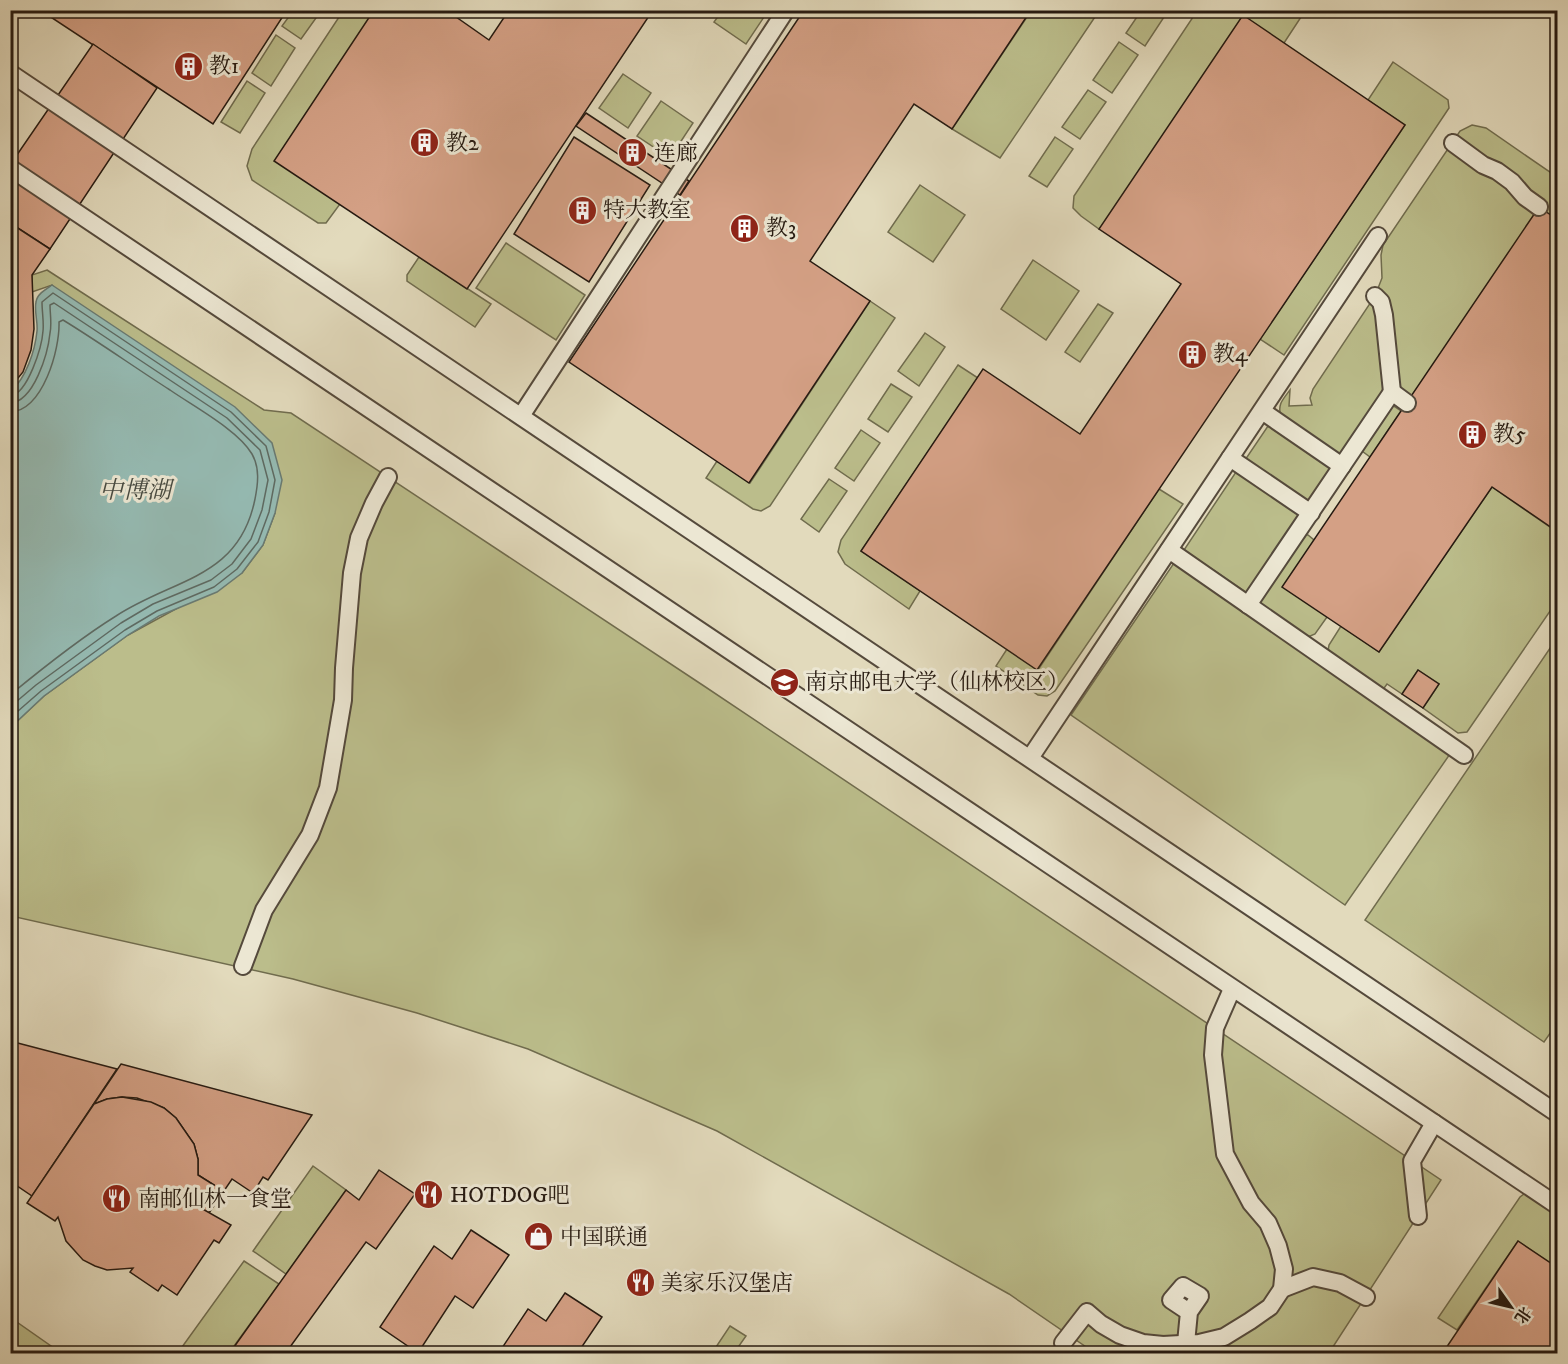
<svg xmlns="http://www.w3.org/2000/svg" width="1568" height="1364" font-family="'IM FELL DW Pica','Noto Serif SC',serif">
  <style>
    .green { fill: #bbbd8b; stroke: #706c4e; stroke-width: 1.5 }
    .water { fill: #95bab2; stroke: #697a72; stroke-width: 1.5 }
    .lines { fill: none; stroke-linecap: round; stroke-linejoin: round }
    .shore { stroke: #5e6a62; stroke-width: 1.5 }
    .building { fill: #d4a085; stroke: #261a11; stroke-width: 1.5 }
    .pedestrian-casing { stroke: #554a3c; stroke-width: 20 }
    .pedestrian { stroke: #ece7d3; stroke-width: 16 }
    .labels { text-anchor: middle; dominant-baseline: central; stroke-width: 6; stroke-linejoin: round; paint-order: stroke }
    .poi-label { font-size: 22px; fill: #261a11; stroke: #ece7d3; text-anchor: start }
    .water-label { font-size: 24px; font-style: italic; fill: #474a41; stroke: #ece7d3 }
  </style>
  <rect width="100%" height="100%" fill="#e2dabc"/>
  <filter id="stains"><feTurbulence type="fractalNoise" baseFrequency=".00333" numOctaves="4"/><feColorMatrix values="0 0 0 0 .2 0 0 0 0 .09 0 0 0 0 .02 0 0 0 .5 -.17"/></filter>
  <radialGradient id="worn" r=".72"><stop offset=".6" stop-color="#630" stop-opacity="0"/><stop offset="1" stop-color="#630" stop-opacity=".3"/></radialGradient>
  <!-- green -->
  <g class="green">
    <polygon points="293,11 321,11 301,39 282,26"/>
    <polygon points="343,11 374,11 340,204 326,223 318,223 252,180 247,166 252,149"/>
    <polygon points="722,11 722,10 768,11 746,44 714,22"/>
    <polygon points="1031,11 1099,11 1000,158 952,129"/>
    <polygon points="1141,11 1168,11 1145,46 1126,33"/>
    <polygon points="1197,11 1305,11 1284,43 1099,229 1081,216 1073,208 1074,196"/>
    <polygon points="276,35 295,48 271,86 252,73"/>
    <polygon points="1119,42 1138,55 1112,93 1093,80"/>
    <polygon points="1393,62 1448,100 1449,108 1284,355 1260,339 1405,125 1368,100"/>
    <polygon points="623,74 651,93 628,128 599,108"/>
    <polygon points="247,81 265,93 240,133 221,122"/>
    <polygon points="1088,90 1106,102 1080,139 1062,127"/>
    <polygon points="661,101 693,123 670,158 637,136"/>
    <path d="M1472,125L1486,128L1557,177V220L1411,397L1392,383L1344,453L1335,454L1281,416C1277,405 1283,399 1290,390L1289,406L1312,405L1310,398L1313,389L1375,296L1382,278L1381,255L1383,245L1460,131Z"/>
    <polygon points="1055,137 1073,149 1047,187 1029,176"/>
    <polygon points="920,185 965,215 933,262 888,232"/>
    <polygon points="506,243 585,295 556,340 476,288"/>
    <polygon points="419,257 491,304 475,327 407,281 407,275"/>
    <polygon points="1033,260 1079,291 1046,340 1001,309"/>
    <polygon points="47,270 264,410 291,413 704,686 1441,1180 1329,1353 1095,1353 1009,1294 717,1131 528,1049 417,1013 293,979 11,916 11,727 44,696 128,635 242,573 263,545 275,513 52,285 32,292 32,275"/>
    <polygon points="870,301 895,318 770,506 761,511 753,509 706,478 717,461 750,483"/>
    <polygon points="1098,304 1113,313 1080,362 1065,352"/>
    <polygon points="925,333 945,347 919,386 898,371"/>
    <polygon points="958,365 978,378 861,551 920,591 909,609 845,564 838,552 841,540"/>
    <polygon points="891,384 912,397 888,432 868,419"/>
    <polygon points="1389,403 1401,411 1370,457 1358,448"/>
    <polygon points="1268,426 1333,469 1310,504 1245,460"/>
    <polygon points="861,430 880,443 854,481 835,468"/>
    <polygon points="1236,472 1301,516 1249,594 1184,550"/>
    <polygon points="829,479 847,491 819,532 801,519"/>
    <polygon points="1492,487 1557,532 1557,561 1554,563 1557,581 1557,601 1467,732 1458,733 1423,708 1439,684 1418,670 1402,694 1387,684 1382,691 1328,651 1329,645 1341,626 1379,652"/>
    <polygon points="1159,489 1183,504 1055,691 1047,696 1038,695 996,666 1007,649 1038,670"/>
    <polygon points="1299,535 1308,535 1314,540 1327,617 1315,634 1308,637 1261,608 1257,601"/>
    <polygon points="1174,563 1450,754 1345,905 1071,715"/>
    <polygon points="1557,638 1558,1022 1544,1042 1365,920"/>
    <polygon points="313,1166 346,1190 286,1274 253,1251"/>
    <polygon points="1524,1194 1529,1195 1557,1215 1557,1268 1518,1241 1457,1330 1438,1318 1520,1197"/>
    <polygon points="244,1261 279,1284 229,1353 177,1354"/>
    <polygon points="10,1318 11,1318 61,1353 11,1353"/>
    <polygon points="730,1326 746,1336 734,1353 712,1353"/>
  </g>
  <!-- water -->
  <path class="water" d="M52,285L235,407L272,443L282,480L275,513L263,545L242,573L217,592L159,616L128,635L44,696L11,727V391C26,378 35,351 37,331C38,322 34,311 36,302C37,294 46,289 52,285Z"/>
  <g class="lines">
    <!-- shore -->
    <g class="shore">
      <path d="M10,396C28,394 42,346 43,331C44,322 42,312 42,302L53,293L231,412L266,446L275,480L269,512L258,542L237,569L214,587L157,611L125,630L41,691L10,718"/>
      <path d="M10,403C34,402 48,353 50,333C52,324 50,314 50,305L54,303L227,418L260,450L268,480L262,510L251,539L232,564L211,580L153,604L121,623L36,685L10,707"/>
      <path d="M10,412C43,411 60,349 59,322L63,320C99,342 134,367 170,390C193,406 238,430 252,454C260,468 258,484 255,499C239,579 174,578 116,616C79,639 44,667 10,695"/>
    </g>
  </g>
  <!-- building -->
  <g class="building">
    <polygon points="40,10 287,10 213,124"/>
    <polygon points="374,10 446,10 489,40 509,10 653,10 467,289 274,161"/>
    <polygon points="804,10 1031,10 952,129 914,104 810,261 870,301 749,483 569,362"/>
    <polygon points="1243,15 1405,125 1037,670 861,551 983,369 1080,434 1181,284 1099,229"/>
    <polygon points="93,44 157,88 50,249 10,223 10,165"/>
    <polygon points="586,113 689,181 680,195 576,126"/>
    <polygon points="574,137 650,185 589,282 514,234"/>
    <polygon points="1539,207 1558,220 1558,532 1492,487 1379,652 1282,587"/>
    <polygon points="10,223 50,249 32,275 34,329 31,350 23,372 10,388"/>
    <polygon points="1418,670 1439,684 1423,708 1402,694"/>
    <polygon points="10,1041 117,1069 32,1196 10,1181"/>
    <polygon points="121,1064 312,1115 268,1180 263,1177 253,1193 232,1179 209,1213 199,1207 214,1185 198,1175 198,1159 194,1144 176,1118 164,1108 137,1098 122,1097 107,1099 94,1104"/>
    <polygon points="122,1097 151,1102 164,1108 176,1118 194,1144 198,1159 198,1175 214,1185 199,1207 231,1225 219,1243 214,1240 177,1295 162,1285 158,1291 130,1272 133,1268 107,1270 95,1266 83,1260 66,1241 58,1217 55,1221 27,1203 94,1104 107,1099"/>
    <polygon points="379,1170 415,1194 376,1249 366,1242 285,1354 229,1354 346,1190 359,1200"/>
    <polygon points="471,1230 509,1255 473,1308 455,1296 418,1353 380,1327 434,1246 452,1259"/>
    <polygon points="1518,1241 1558,1268 1558,1354 1442,1354"/>
    <polygon points="565,1293 602,1317 577,1354 498,1354 528,1309 546,1321"/>
  </g>
  <g class="lines">
    <defs>
      <g id="pedestrian">
        <polyline points="10,73 1558,1114"/>
        <polyline points="1453,143 1483,165 1497,171 1512,182 1525,197 1539,207"/>
        <polyline points="10,168 1558,1206"/>
        <polyline points="1375,296 1381,302 1384,315 1392,392"/>
        <polyline points="1262,411 1342,466"/>
        <polyline points="521,416 786,10"/>
        <polyline points="1230,458 1311,513"/>
        <polyline points="1169,550 1464,755"/>
        <polyline points="1248,605 1392,392 1407,403"/>
        <polyline points="1030,758 1378,236"/>
        <polyline points="243,966 264,910 310,835 328,788 343,700 344,668 352,573 359,538 374,503 388,477"/>
        <polyline points="1418,1216 1412,1161 1434,1123"/>
        <polyline points="1282,1289 1313,1277 1340,1283 1366,1297"/>
        <polyline points="1063,1343 1087,1312 1101,1324 1120,1335 1143,1343 1163,1345 1199,1343 1224,1337 1250,1321 1270,1307 1282,1289 1284,1269 1278,1246 1268,1223 1251,1203 1225,1154 1213,1055 1215,1028 1232,989"/>
        <polyline points="1186,1343 1189,1312 1200,1296 1183,1286 1171,1300 1189,1312"/>
      </g>
    </defs>
    <!-- pedestrian casing -->
    <use href="#pedestrian" class="pedestrian-casing"/>
    <!-- pedestrian -->
    <use href="#pedestrian" class="pedestrian"/>
  </g>
  <!-- icons -->
  <defs>
    <symbol id="building-disc" viewBox="-11 -11 22 22"><circle r="9.5" fill="#8f2418" stroke="#ece7d3"/><path d="M-4-6H4V6H1V3H-1V6H-4ZM-2.5-4.3h1.7v1.8h-1.7ZM.8-4.3h1.7v1.8H.8ZM-2.5-1h1.7V.8h-1.7ZM.8-1h1.7V.8H.8Z" fill="#fff"/></symbol>
    <symbol id="university-disc" viewBox="-11 -11 22 22"><circle r="9.5" fill="#8f2418" stroke="#ece7d3"/><path d="M0-5L7-2L0 1L-7-2ZM-4 1L0 2.5L4 1V4Q0 6-4 4Z" fill="#fff"/></symbol>
    <symbol id="restaurant-disc" viewBox="-11 -11 22 22"><circle r="9.5" fill="#8f2418" stroke="#ece7d3"/><path d="M-5-6h1v4h1v-4h1v4h1v-4h1v5L-1.5 .5V6h-2V.5L-5-1ZM5-6V6H3V1.5H1.5Q1.5-4 5-6Z" fill="#fff"/></symbol>
    <symbol id="shop-disc" viewBox="-11 -11 22 22"><circle r="9.5" fill="#8f2418" stroke="#ece7d3"/><path d="M-5-2.5h2.3a2.7 3.5 0 0 1 5.4 0H5L5.5 6h-11ZM-1.5-2.5h3a1.5 2.3 0 0 0-3 0Z" fill="#fff"/></symbol>
  </defs>
  <g fill-rule="evenodd">
    <use href="#building-disc" x="172" y="50" width="33" height="33"/>
    <use href="#building-disc" x="408" y="126" width="33" height="33"/>
    <use href="#building-disc" x="616" y="136" width="33" height="33"/>
    <use href="#building-disc" x="566" y="194" width="33" height="33"/>
    <use href="#building-disc" x="728" y="212" width="33" height="33"/>
    <use href="#building-disc" x="1176" y="338" width="33" height="33"/>
    <use href="#building-disc" x="1456" y="418" width="33" height="33"/>
    <use href="#university-disc" x="768" y="666" width="33" height="33"/>
    <use href="#restaurant-disc" x="412" y="1178" width="33" height="33"/>
    <use href="#restaurant-disc" x="100" y="1182" width="33" height="33"/>
    <use href="#shop-disc" x="522" y="1220" width="33" height="33"/>
    <use href="#restaurant-disc" x="624" y="1266" width="33" height="33"/>
  </g>
  <g class="labels">
    <!-- poi labels -->
    <g class="poi-label">
      <text x="209" y="66">教1</text>
      <text x="446" y="143">教2</text>
      <text x="654" y="153">连廊</text>
      <text x="603" y="210">特大教室</text>
      <text x="766" y="228">教3</text>
      <text x="1213" y="354">教4</text>
      <text x="1493" y="434">教5</text>
      <text x="805" y="682">南京邮电大学（仙林校区）</text>
      <text x="450" y="1195">HOTDOG吧</text>
      <text x="138" y="1199">南邮仙林一食堂</text>
      <text x="560" y="1237">中国联通</text>
      <text x="661" y="1283">美家乐汉堡店</text>
    </g>
    <!-- water labels -->
    <g class="water-label">
      <text x="135" y="491">中博湖</text>
    </g>
  </g>
  <!-- margin -->
  <rect width="1568" height="1364" fill="none" stroke="#e2dabc" stroke-width="36"/>
  <rect x="12" y="12" width="1544" height="1340" fill="none" stroke="#261a11" stroke-width="3"/>
  <rect x="18" y="18" width="1532" height="1328" fill="none" stroke="#261a11" stroke-width="1.5"/>
  <!-- north arrow -->
  <g transform="translate(1511 1307) rotate(124)" stroke="#ece7d3" stroke-width="4.5" paint-order="stroke">
  <path d="M0-4.5L10 22L0 15L-10 22Z" fill="#261a11"/>
  <text y="-9" font-size="16" font-weight="bold" text-anchor="middle" fill="#261a11">北</text>
  </g>
  <rect width="100%" height="100%" filter="url(#stains)"/>
  <rect width="100%" height="100%" fill="url(#worn)"/>
</svg>
